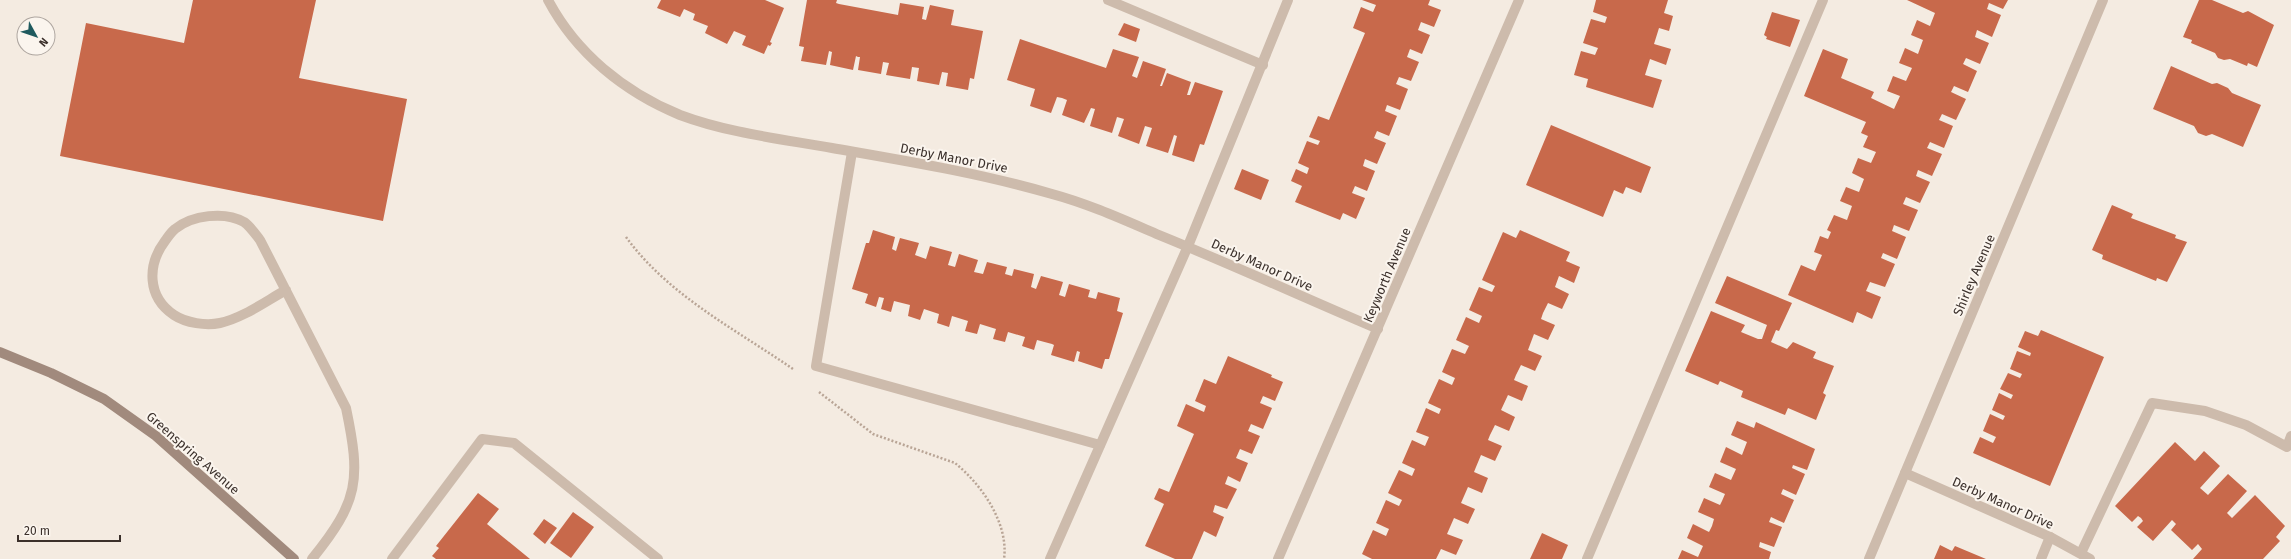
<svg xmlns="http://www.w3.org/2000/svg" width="2291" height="559" font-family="'Fira Sans',sans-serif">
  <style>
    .building { fill: #c8694b }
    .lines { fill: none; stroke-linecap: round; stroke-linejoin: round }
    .path { stroke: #b9a596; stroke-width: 2.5; stroke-dasharray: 2 2; stroke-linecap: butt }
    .lane { stroke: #cdbbac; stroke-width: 10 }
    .street { stroke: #cdbbac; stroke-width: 10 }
    .secondary { stroke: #a18a7d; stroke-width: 10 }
    .labels { text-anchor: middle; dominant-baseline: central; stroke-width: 4; stroke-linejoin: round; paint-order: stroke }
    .street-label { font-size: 13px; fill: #3b302b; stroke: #fbf5ee }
  </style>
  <rect width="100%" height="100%" fill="#f4ebe1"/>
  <!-- building -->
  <g class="building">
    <polygon points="193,0 316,0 299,78 407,99 383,221 60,156 86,23 184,43"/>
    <polygon points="661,0 765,0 784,8 770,42 772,43 770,46 768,45 764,54 742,45 746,36 734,31 727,44 705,33 708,26 693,20 695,14 684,9 680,17 657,8"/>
    <polygon points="807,0 837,0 836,3 839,4 898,15 900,3 924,7 922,19 926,20 930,5 954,10 951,25 983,31 974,79 970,78 968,90 946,86 948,73 942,72 939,85 917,81 919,68 912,67 910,79 886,75 889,63 883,62 881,74 858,70 860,57 858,57 856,56 853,70 830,65 832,52 829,51 826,65 801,61 804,47 799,46"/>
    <polygon points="1362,0 1430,0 1428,5 1441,10 1434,27 1421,22 1418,30 1430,35 1422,54 1410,49 1407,57 1419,62 1411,81 1399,77 1396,84 1408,89 1400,110 1387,105 1385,111 1397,116 1389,136 1377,131 1374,138 1386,143 1377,164 1365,159 1363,166 1375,171 1367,191 1355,186 1352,193 1365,198 1356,219 1343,213 1340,220 1295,202 1302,186 1291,181 1296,169 1307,174 1309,168 1298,163 1307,141 1318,145 1320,141 1309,137 1318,116 1329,120 1365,33 1353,28 1361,7 1373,12 1376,5"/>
    <polygon points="1596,0 1668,0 1664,13 1673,16 1669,31 1659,28 1654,44 1671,49 1666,65 1650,59 1645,75 1662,80 1653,108 1586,87 1588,79 1574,75 1581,51 1595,55 1598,48 1583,43 1591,19 1605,23 1607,17 1593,12"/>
    <polygon points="1907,0 2008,0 2003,9 1989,3 1987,9 2001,15 1992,37 1977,30 1975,37 1989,43 1980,64 1966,58 1963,64 1977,71 1968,92 1954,86 1951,92 1966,99 1956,120 1942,114 1939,120 1953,126 1944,148 1930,142 1927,148 1942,154 1932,176 1918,170 1916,176 1930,182 1920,203 1906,197 1903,204 1918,210 1909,231 1894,225 1892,231 1906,237 1897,259 1883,253 1881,258 1895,264 1885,287 1870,282 1866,291 1881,297 1872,319 1857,312 1853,323 1788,295 1801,265 1815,271 1822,255 1814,252 1820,236 1828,239 1831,232 1827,230 1834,215 1847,220 1852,206 1840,201 1846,187 1859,192 1864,179 1852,173 1858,158 1871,163 1876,152 1863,147 1868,136 1861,133 1866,122 1804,96 1823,49 1848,59 1841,78 1874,92 1871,98 1894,109 1900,96 1887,91 1893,76 1906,81 1912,68 1899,63 1905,48 1918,54 1923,40 1911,35 1917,20 1930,26 1935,13"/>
    <polygon points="2199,0 2212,0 2243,13 2248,11 2274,25 2257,67 2248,63 2247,66 2230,59 2224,60 2218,58 2215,53 2191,43 2192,40 2183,37"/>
    <polygon points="1772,12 1800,20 1790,47 1766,39 1767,37 1764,35"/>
    <polygon points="1124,23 1140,29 1136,42 1118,35"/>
    <polygon points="1020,39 1106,68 1113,49 1139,57 1132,76 1137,78 1143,61 1166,69 1160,86 1162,86 1167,73 1191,82 1187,95 1190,95 1195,82 1223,91 1204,145 1200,144 1194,162 1172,155 1177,136 1174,135 1168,153 1146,146 1152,128 1145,126 1139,144 1118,136 1124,119 1117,117 1112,133 1090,126 1095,109 1091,108 1084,123 1062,115 1067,100 1062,98 1057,97 1051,113 1030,106 1035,89 1007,80"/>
    <polygon points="2171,66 2212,84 2217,83 2228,88 2232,93 2261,105 2243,147 2212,134 2206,136 2198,133 2194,126 2153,109"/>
    <polygon points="1551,125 1651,167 1641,193 1626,187 1623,194 1614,190 1603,217 1526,185"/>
    <polygon points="1242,169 1269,180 1261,200 1234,189"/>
    <polygon points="2112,205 2133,214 2131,218 2176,235 2175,238 2187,242 2167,282 2157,278 2156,281 2102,259 2103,255 2092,250"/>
    <polygon points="873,230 895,237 892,249 896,251 900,238 919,243 915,255 926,259 930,246 952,252 948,265 955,267 959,254 978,260 974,272 983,274 987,262 1007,267 1005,274 1012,276 1014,269 1034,274 1031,287 1036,289 1041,276 1063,282 1059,295 1065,297 1069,284 1090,290 1088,297 1096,299 1098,292 1120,298 1117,311 1123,313 1109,359 1105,359 1102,369 1078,361 1080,352 1077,351 1074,362 1051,355 1054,345 1052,344 1037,340 1034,350 1022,346 1025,337 1008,332 1005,342 993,339 996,329 980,324 977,334 965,331 968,321 952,316 949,327 937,323 939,314 924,309 920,320 908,316 910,305 894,301 891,312 881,309 884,298 879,297 876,307 865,303 868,294 852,289 866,243 869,243"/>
    <polygon points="1520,230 1570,252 1566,261 1580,267 1574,283 1559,276 1555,287 1569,294 1562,309 1548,303 1543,313 1541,319 1555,325 1548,340 1534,334 1528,350 1542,356 1535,371 1521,365 1516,375 1514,380 1528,386 1522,401 1508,395 1501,410 1515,417 1509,431 1495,425 1490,435 1488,440 1502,446 1495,461 1481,455 1476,467 1474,472 1488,478 1482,493 1468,487 1461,503 1475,509 1468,524 1454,518 1447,534 1463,540 1456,555 1441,549 1436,559 1372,559 1362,554 1373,530 1386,536 1389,529 1376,523 1386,500 1399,506 1402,500 1388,493 1399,470 1412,476 1415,469 1402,463 1412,440 1425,446 1429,437 1416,432 1426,408 1439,414 1441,409 1428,403 1439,379 1452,385 1455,378 1442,372 1452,349 1465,354 1469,346 1456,340 1466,317 1479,323 1482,316 1469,310 1479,287 1492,292 1495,286 1482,280 1503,232 1516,238"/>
    <polygon points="1727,276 1792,303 1779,331 1776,330 1771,342 1787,349 1793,342 1816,352 1813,358 1834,366 1823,393 1826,395 1816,420 1788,408 1785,415 1741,397 1743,391 1720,381 1718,385 1685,371 1711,311 1745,325 1741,332 1758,339 1762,339 1767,325 1715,303"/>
    <polygon points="2041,330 2104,357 2050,486 1973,453 1980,437 1993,443 1996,437 1983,431 1990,414 2003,420 2005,416 1992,410 1999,393 2011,399 2013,395 2000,389 2008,373 2020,378 2022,374 2010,369 2017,351 2030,356 2031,353 2018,347 2025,331 2038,336"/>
    <polygon points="1228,356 1272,375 1271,377 1283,382 1275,401 1263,396 1260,403 1272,408 1263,429 1251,424 1248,431 1260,436 1252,454 1240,449 1236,458 1248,463 1240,482 1228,476 1225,484 1237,489 1227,509 1215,505 1213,512 1224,517 1216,537 1204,531 1192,559 1175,559 1145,546 1164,504 1154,499 1159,488 1169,492 1194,434 1177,426 1186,404 1204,412 1206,406 1195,401 1204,379 1216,384"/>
    <polygon points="1737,421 1754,428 1756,422 1815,449 1807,470 1793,465 1792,468 1805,474 1796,495 1783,489 1781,494 1794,500 1784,523 1771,517 1769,522 1782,527 1774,547 1760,542 1759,547 1771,552 1769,559 1678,559 1682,550 1698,557 1703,546 1687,538 1693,524 1709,532 1712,526 1714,519 1698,512 1704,498 1720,505 1722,501 1725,494 1709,487 1715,473 1731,480 1736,469 1720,462 1726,447 1742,455 1747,442 1731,435"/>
    <polygon points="2175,442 2195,461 2204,451 2220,466 2200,488 2208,495 2228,474 2247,491 2227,513 2232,518 2255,495 2285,526 2276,537 2280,541 2263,559 2193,559 2202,549 2198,544 2192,550 2171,530 2176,524 2172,520 2153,541 2137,527 2143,521 2141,518 2138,516 2132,522 2115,506"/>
    <polygon points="478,493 499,509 487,524 530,559 436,559 432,556 439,548 436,546"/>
    <polygon points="573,512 594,527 571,558 550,543"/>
    <polygon points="544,519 557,528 545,544 533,534"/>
    <polygon points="1542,533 1568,545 1562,559 1530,559"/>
    <polygon points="1940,545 1952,551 1955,546 1986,559 1934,559"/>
  </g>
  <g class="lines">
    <!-- path -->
    <g class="path">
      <path d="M626,237C668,295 735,329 793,369"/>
      <path d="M819,392L873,434L955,463C981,484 1009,523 1004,559"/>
    </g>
    <!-- lane -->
    <g class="lane">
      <polyline points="1108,0 1263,65"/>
      <polyline points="852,152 816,366 1100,445"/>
      <path d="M286,290C266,301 243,318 220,323C206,326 186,323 174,315C147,297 147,265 165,241C168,237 171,232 175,229C192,215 225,211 244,222C250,226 256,235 260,240L346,408C361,480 359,501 312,559"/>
      <polyline points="2081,553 2152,403 2205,411 2246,425 2287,447 2291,436"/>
      <polyline points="392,559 482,439 514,443 658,559"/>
      <polyline points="1050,559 1188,246 1288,0"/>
      <polyline points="1587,559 1823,0"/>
      <polyline points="2041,559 2050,537"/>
    </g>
    <!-- street -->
    <g class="street">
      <path d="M548,0C576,53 624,92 680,115C728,133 782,139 832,148C906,161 980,173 1052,194C1089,204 1124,220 1159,235C1233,265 1305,298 1378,329"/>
      <polyline points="1905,473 2050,537 2090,559"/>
      <polyline points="1278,559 1519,0"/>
      <polyline points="1869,559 2103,0"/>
    </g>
    <!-- secondary -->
    <polyline class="secondary" points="0,352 51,373 104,399 156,436 294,559"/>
  </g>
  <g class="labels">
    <!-- street labels -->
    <g class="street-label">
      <text transform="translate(954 158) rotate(11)">Derby Manor Drive</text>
      <text transform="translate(1262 265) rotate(24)">Derby Manor Drive</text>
      <text transform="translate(1387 275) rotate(-67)">Keyworth Avenue</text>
      <text transform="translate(1974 275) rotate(-67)">Shirley Avenue</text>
      <text transform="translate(193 453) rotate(41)">Greenspring Avenue</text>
      <text transform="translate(2003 503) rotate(24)">Derby Manor Drive</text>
    </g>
  </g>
  <!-- north arrow -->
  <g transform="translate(36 36) rotate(130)"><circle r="19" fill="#fbf5ee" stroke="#aea6a0"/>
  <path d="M0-3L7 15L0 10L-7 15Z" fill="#1f5a5e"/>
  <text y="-6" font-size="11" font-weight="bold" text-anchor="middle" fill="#3b302b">N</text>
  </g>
  <!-- scale -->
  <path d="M18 535v6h102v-6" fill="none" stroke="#3b302b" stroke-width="2"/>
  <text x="24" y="535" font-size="12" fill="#3b302b" stroke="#fbf5ee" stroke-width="3" paint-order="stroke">20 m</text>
</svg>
